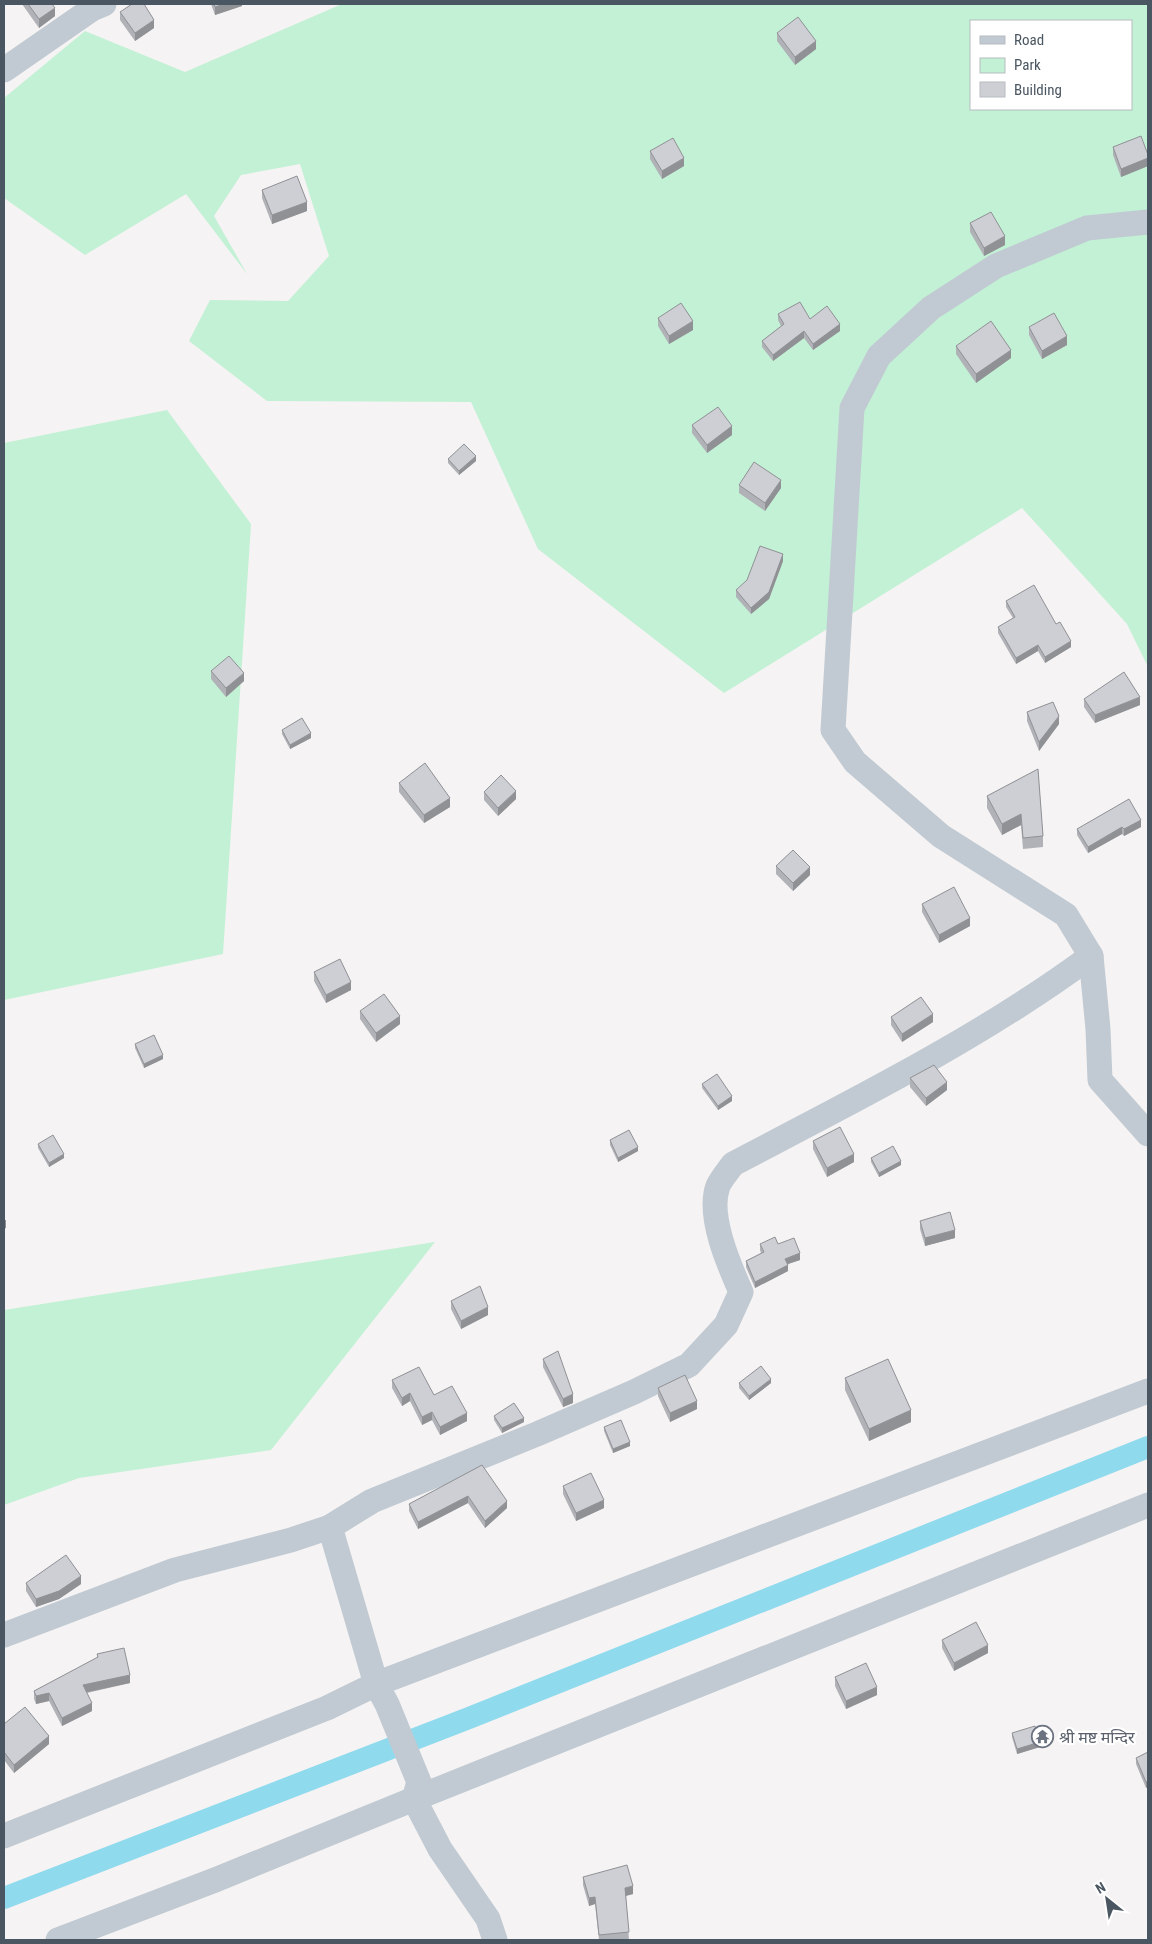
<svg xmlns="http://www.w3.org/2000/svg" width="1152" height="1944" font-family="'Roboto Condensed','Noto Sans Devanagari',sans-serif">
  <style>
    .green { fill: #c3f1d5; fill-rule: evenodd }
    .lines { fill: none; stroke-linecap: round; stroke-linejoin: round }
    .canal { stroke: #90daee; stroke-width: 22 }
    .minor { stroke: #c1cad2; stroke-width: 25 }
    .wall { fill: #b0b2b7 }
    .shaded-wall { fill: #909195 }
    .building { fill: #cdcfd5; stroke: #909195 }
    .labels { text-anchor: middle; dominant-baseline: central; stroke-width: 4.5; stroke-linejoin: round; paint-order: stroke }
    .worship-label { font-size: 16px; fill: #5b616d; stroke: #fff; text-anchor: start }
  </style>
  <rect width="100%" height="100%" fill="#f5f3f3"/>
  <!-- green -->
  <g class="green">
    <path d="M342,4H1148V667L1127,624L1022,508L724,693L538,549L471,402L267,401L189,341L210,300L288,301L329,256L300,164L241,175L214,216L247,274L186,194L85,255L4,198V98L85,31L185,72ZM971,21H1131V109H971Z"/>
    <polygon points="167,410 251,524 223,954 4,1000 4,443"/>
    <polygon points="435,1242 271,1450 79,1478 4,1505 4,1310"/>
  </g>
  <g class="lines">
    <!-- canal -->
    <polyline class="canal" points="4,1898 469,1718 1148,1447"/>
    <!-- minor -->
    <g class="minor">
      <polyline points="4,70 92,9 104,4"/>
      <polyline points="1148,222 1087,228 996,266 931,308 879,356 852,408 833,730 855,762 941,836 1066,915 1091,956 1098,1029 1100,1080 1148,1134"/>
      <polyline points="4,1635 175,1570 291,1540 330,1527"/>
      <polyline points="4,1836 327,1708 376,1684 1148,1391"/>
      <polyline points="58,1940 215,1880 414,1799 1148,1505"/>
      <path d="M495,1940L488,1919L440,1849L414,1799L419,1782L387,1704L376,1684L330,1527L372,1501L537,1434L634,1392L689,1365L726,1325L741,1292C729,1265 707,1215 718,1186C721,1179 728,1171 733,1164C855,1100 980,1038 1091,956"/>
    </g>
  </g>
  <!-- wall -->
  <g class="wall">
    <polygon points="22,4 52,4 55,16 39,28"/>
    <polygon points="211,4 242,4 242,6 215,15"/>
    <polygon points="120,12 154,28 135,41 120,20"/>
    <polygon points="777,33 816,49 795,65 777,41"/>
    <polygon points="1113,147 1148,155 1148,166 1121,177 1113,155"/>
    <polygon points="650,151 684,166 662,179 650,159"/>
    <polygon points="262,190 307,211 272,224 262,198"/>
    <polygon points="970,223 1005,245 984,256 970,232"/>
    <polygon points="778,314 810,319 840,331 813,350 804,338 773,361 762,347 762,341 781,326 778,320"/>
    <polygon points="658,318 693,330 669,344 658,326"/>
    <polygon points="1029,327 1067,345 1042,359 1029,335"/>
    <polygon points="956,346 1011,358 976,383 956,354"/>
    <polygon points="692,425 732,435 707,453 692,433"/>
    <polygon points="448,459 476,461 459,475 448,463"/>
    <polygon points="739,485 781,488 765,511 739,493"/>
    <polygon points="783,561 769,599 751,614 736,597 736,590"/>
    <polygon points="1006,601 1056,624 1071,647 1045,663 1038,651 1016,664 998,633 998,627 1013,618 1006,607"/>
    <polygon points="211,671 244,681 226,697 211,679"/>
    <polygon points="1084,699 1140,705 1095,723 1084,707"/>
    <polygon points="1027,712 1059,724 1039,751 1027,721"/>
    <polygon points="282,730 311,738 290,749 282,734"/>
    <polygon points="1038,769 1043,836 1043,847 1023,849 1021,825 1002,835 987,808 987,796"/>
    <polygon points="399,783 450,807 424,823 399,792"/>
    <polygon points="484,792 516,799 498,816 484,800"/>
    <polygon points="1141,827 1124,836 1122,834 1088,853 1077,835 1077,829"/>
    <polygon points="776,866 810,875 793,891 776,874"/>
    <polygon points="922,904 970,926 939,943 922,912"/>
    <polygon points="314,972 351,990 326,1003 314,981"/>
    <polygon points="360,1011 400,1024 376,1042 360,1019"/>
    <polygon points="891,1017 933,1022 902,1042 891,1025"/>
    <polygon points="135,1044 163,1059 144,1068 135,1048"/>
    <polygon points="910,1078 947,1090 926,1106 910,1087"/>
    <polygon points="702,1084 732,1101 718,1110 702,1088"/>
    <polygon points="610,1140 638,1151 618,1162 610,1145"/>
    <polygon points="813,1141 854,1162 827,1177 813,1149"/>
    <polygon points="38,1144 64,1158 49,1167 38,1148"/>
    <polygon points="871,1158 901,1165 879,1177 871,1162"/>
    <polygon points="920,1221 955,1238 925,1246 920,1229"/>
    <polygon points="760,1244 778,1244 800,1260 788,1264 788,1271 755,1288 746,1267 746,1261 761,1253 760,1250"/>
    <polygon points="451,1301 488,1315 461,1329 451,1309"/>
    <polygon points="543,1359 573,1403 563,1407 543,1367"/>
    <polygon points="845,1378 911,1422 869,1441 845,1390"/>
    <polygon points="392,1380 434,1395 467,1421 440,1435 432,1420 422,1425 410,1401 402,1406 392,1388"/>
    <polygon points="739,1383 771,1383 749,1400 739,1388"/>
    <polygon points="658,1388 697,1409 670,1422 658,1396"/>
    <polygon points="494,1416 524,1422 502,1433 494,1420"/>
    <polygon points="604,1427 630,1446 613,1453 604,1431"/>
    <polygon points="482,1465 507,1508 485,1528 468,1503 418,1529 409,1511 409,1504"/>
    <polygon points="563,1486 604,1508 576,1521 563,1494"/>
    <polygon points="26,1583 81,1584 59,1599 36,1607 26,1591"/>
    <polygon points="942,1640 988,1653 954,1671 942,1648"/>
    <polygon points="97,1654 130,1683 87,1693 92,1711 62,1726 49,1701 36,1704 34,1699 34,1691 97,1658"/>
    <polygon points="835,1677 877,1695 846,1709 835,1686"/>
    <polygon points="4,1724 49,1744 14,1773 4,1760"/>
    <polygon points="1012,1733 1040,1747 1017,1754 1012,1737"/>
    <polygon points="1148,1752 1146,1788 1136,1764 1136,1758"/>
    <polygon points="583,1877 633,1894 626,1896 629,1940 599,1940 595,1904 589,1906 583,1885"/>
  </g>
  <!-- shaded-wall -->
  <g class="shaded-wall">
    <polygon points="224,4 242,4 242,6 215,15 215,7"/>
    <polygon points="55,8 55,16 39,28 39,19"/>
    <polygon points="154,20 154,28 135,41 135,33"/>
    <polygon points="816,41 816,49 795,65 795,57"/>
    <polygon points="684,158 684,166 662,179 662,171"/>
    <polygon points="1148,158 1148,166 1121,177 1121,169"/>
    <polygon points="307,202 307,211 272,224 272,215"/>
    <polygon points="1005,236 1005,245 984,256 984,248"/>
    <polygon points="693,321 693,330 669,344 669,336"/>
    <polygon points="840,324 840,331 813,350 813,344"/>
    <polygon points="804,331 804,338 773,361 773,355"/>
    <polygon points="1067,336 1067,345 1042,359 1042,351"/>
    <polygon points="1011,350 1011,358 976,383 976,374"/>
    <polygon points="732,426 732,435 707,453 707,445"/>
    <polygon points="476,456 476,461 459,475 459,471"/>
    <polygon points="781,480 781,488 765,511 765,503"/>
    <polygon points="783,554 783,561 769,599 751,614 751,608"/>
    <polygon points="1071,641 1071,647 1045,663 1045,657"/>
    <polygon points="1038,645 1038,651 1016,664 1016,658"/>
    <polygon points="244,673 244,681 226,697 226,688"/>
    <polygon points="1140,697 1140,705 1095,723 1095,715"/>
    <polygon points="1059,716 1059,724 1039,751 1039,742"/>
    <polygon points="311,733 311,738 290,749 290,745"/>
    <polygon points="516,791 516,799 498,816 498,808"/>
    <polygon points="450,798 450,807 424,823 424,815"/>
    <polygon points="1021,814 1021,825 1002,835 1002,824"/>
    <polygon points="1141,820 1141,827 1124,836 1124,829"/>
    <polygon points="1122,827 1122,834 1088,853 1088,847"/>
    <polygon points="810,867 810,875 793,891 793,883"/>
    <polygon points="970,918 970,926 939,943 939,935"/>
    <polygon points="351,982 351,990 326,1003 326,995"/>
    <polygon points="933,1014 933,1022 902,1042 902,1034"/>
    <polygon points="400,1016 400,1024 376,1042 376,1033"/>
    <polygon points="163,1055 163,1059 144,1068 144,1064"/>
    <polygon points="947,1082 947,1090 926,1106 926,1098"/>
    <polygon points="732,1096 732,1101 718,1110 718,1106"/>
    <polygon points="638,1147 638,1151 618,1162 618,1158"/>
    <polygon points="64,1154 64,1158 49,1167 49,1163"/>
    <polygon points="854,1154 854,1162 827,1177 827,1168"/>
    <polygon points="901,1161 901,1165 879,1177 879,1173"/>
    <polygon points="4,1220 6,1220 6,1228 4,1229"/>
    <polygon points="955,1230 955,1238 925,1246 925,1238"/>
    <polygon points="800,1253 800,1260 785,1265 785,1259"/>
    <polygon points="788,1265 788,1271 755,1288 755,1282"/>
    <polygon points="488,1307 488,1315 461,1329 461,1321"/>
    <polygon points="771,1379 771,1383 749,1400 749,1396"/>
    <polygon points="410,1393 410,1401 402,1406 402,1398"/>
    <polygon points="573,1394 573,1403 563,1407 563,1399"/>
    <polygon points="697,1401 697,1409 670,1422 670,1413"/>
    <polygon points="911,1410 911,1422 869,1441 869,1429"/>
    <polygon points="432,1412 432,1420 422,1425 422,1417"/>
    <polygon points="467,1413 467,1421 440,1435 440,1427"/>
    <polygon points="524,1418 524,1422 502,1433 502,1428"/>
    <polygon points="630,1442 630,1446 613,1453 613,1449"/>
    <polygon points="468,1496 468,1503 418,1529 418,1522"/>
    <polygon points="604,1500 604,1508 576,1521 576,1513"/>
    <polygon points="507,1501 507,1508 485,1528 485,1521"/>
    <polygon points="81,1576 81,1584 59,1599 36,1607 36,1599"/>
    <polygon points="988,1645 988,1653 954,1671 954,1663"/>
    <polygon points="130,1675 130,1683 83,1693 83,1685"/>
    <polygon points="877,1687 877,1695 846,1709 846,1701"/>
    <polygon points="49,1693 49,1701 36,1704 36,1696"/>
    <polygon points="92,1703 92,1711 62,1726 62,1718"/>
    <polygon points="49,1736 49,1744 14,1773 14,1765"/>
    <polygon points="1040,1742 1040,1747 1017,1754 1017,1749"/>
    <polygon points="1148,1781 1148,1787 1146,1788 1146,1782"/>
    <polygon points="633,1886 633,1894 625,1896 625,1888"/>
    <polygon points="595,1897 595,1904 589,1906 589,1898"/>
  </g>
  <!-- building -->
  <g class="building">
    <polygon points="28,4 52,4 55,8 39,19"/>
    <polygon points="132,4 144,4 154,20 135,33 120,12"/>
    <polygon points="214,4 224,4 215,7"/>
    <polygon points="798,17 816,41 795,57 777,33"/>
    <polygon points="1141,136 1148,155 1148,158 1121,169 1113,147"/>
    <polygon points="673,138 684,158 662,171 650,151"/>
    <polygon points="297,176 307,202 272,215 262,190"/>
    <polygon points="991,212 1005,236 984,248 970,223"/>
    <polygon points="800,302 810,319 827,306 840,324 813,344 804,331 773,355 762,341 784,324 778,314"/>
    <polygon points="681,303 693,321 669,336 658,318"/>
    <polygon points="1054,313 1067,336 1042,351 1029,327"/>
    <polygon points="991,321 1011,350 976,374 956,346"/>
    <polygon points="718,407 732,426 707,445 692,425"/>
    <polygon points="464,444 476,456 459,471 448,459"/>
    <polygon points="754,462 781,480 765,503 739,485"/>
    <polygon points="760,546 783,554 769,592 751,608 736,590 747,580"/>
    <polygon points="1034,585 1056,624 1060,622 1071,641 1045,657 1038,645 1016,658 998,627 1015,617 1006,601"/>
    <polygon points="229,656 244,673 226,688 211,671"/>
    <polygon points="1124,672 1140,697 1095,715 1084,699"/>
    <polygon points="1053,702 1059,716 1039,742 1027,712"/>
    <polygon points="302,718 311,733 290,745 282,730"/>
    <polygon points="425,763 450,798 424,815 399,783"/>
    <polygon points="1038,769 1043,836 1023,838 1021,814 1002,824 987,796"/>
    <polygon points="501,775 516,791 498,808 484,792"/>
    <polygon points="1129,799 1141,820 1124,829 1122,827 1088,847 1077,829"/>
    <polygon points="793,850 810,867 793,883 776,866"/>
    <polygon points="954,887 970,918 939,935 922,904"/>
    <polygon points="340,959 351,982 326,995 314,972"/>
    <polygon points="384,994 400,1016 376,1033 360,1011"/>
    <polygon points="921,997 933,1014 902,1034 891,1017"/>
    <polygon points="154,1035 163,1055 144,1064 135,1044"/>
    <polygon points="934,1065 947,1082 926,1098 910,1078"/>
    <polygon points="717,1074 732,1096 718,1106 702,1084"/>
    <polygon points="840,1127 854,1154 827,1168 813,1141"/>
    <polygon points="629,1130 638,1147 618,1158 610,1140"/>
    <polygon points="53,1135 64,1154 49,1163 38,1144"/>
    <polygon points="893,1146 901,1161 879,1173 871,1158"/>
    <polygon points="950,1212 955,1230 925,1238 920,1221"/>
    <polygon points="775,1237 778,1244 794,1238 800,1253 785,1259 788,1265 755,1282 746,1261 764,1252 760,1244"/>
    <polygon points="480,1286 488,1307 461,1321 451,1301"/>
    <polygon points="558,1351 573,1394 563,1399 543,1359"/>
    <polygon points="888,1359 911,1410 869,1429 845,1378"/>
    <polygon points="761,1366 771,1379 749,1396 739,1383"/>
    <polygon points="419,1367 434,1395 452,1386 467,1413 440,1427 432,1412 422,1417 410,1393 402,1398 392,1380"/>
    <polygon points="685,1375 697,1401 670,1413 658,1388"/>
    <polygon points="514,1403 524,1418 502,1428 494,1416"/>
    <polygon points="621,1420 630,1442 613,1449 604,1427"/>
    <polygon points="482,1465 507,1501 485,1521 468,1496 418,1522 409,1504"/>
    <polygon points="591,1473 604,1500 576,1513 563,1486"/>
    <polygon points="66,1555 81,1576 59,1591 36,1599 26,1583"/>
    <polygon points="976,1622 988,1645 954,1663 942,1640"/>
    <polygon points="124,1648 130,1675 83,1685 92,1703 62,1718 49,1693 36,1696 34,1691 98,1657 97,1654"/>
    <polygon points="866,1663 877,1687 846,1701 835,1677"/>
    <polygon points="25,1707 49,1736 14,1765 4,1752 4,1724"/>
    <polygon points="1035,1726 1040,1742 1017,1749 1012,1733"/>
    <polygon points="1148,1752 1148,1781 1146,1782 1136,1758"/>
    <polygon points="627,1865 633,1886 625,1888 629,1932 599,1935 595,1897 589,1898 583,1877"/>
  </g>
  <!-- icons -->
  <defs>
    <symbol id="temple-ring" viewBox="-11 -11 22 22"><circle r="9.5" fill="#fff" stroke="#6b7280" stroke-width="1.5"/><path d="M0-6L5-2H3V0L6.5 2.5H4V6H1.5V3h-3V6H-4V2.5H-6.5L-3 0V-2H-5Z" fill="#6b7280"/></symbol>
  </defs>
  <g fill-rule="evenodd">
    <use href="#temple-ring" x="1030" y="1724" width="25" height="25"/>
  </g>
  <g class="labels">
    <!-- worship labels -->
    <g class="worship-label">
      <text x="1059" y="1737">श्री मष्ट मन्दिर</text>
    </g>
  </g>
  <!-- border -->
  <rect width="1152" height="1944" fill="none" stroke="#4a5661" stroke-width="10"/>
  <!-- legend -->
  <rect x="970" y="20" width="162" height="90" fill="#ffffff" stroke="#b7bbc0"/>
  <rect x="980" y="36" width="25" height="8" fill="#c1cad2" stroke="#b7bbc0"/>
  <text x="1014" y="45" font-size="15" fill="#4a5661">Road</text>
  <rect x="980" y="58" width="25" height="15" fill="#c3f1d5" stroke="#b7bbc0"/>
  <text x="1014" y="70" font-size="15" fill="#4a5661">Park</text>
  <rect x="980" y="82" width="25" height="15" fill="#cdcfd5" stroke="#b7bbc0"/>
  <text x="1014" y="95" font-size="15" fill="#4a5661">Building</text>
  <!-- north arrow -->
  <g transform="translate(1107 1899) rotate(330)" stroke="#ffffff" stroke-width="4" paint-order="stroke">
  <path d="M0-4L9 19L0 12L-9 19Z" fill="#4a5661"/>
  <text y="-8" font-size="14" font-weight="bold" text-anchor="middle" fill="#4a5661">N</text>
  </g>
</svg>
